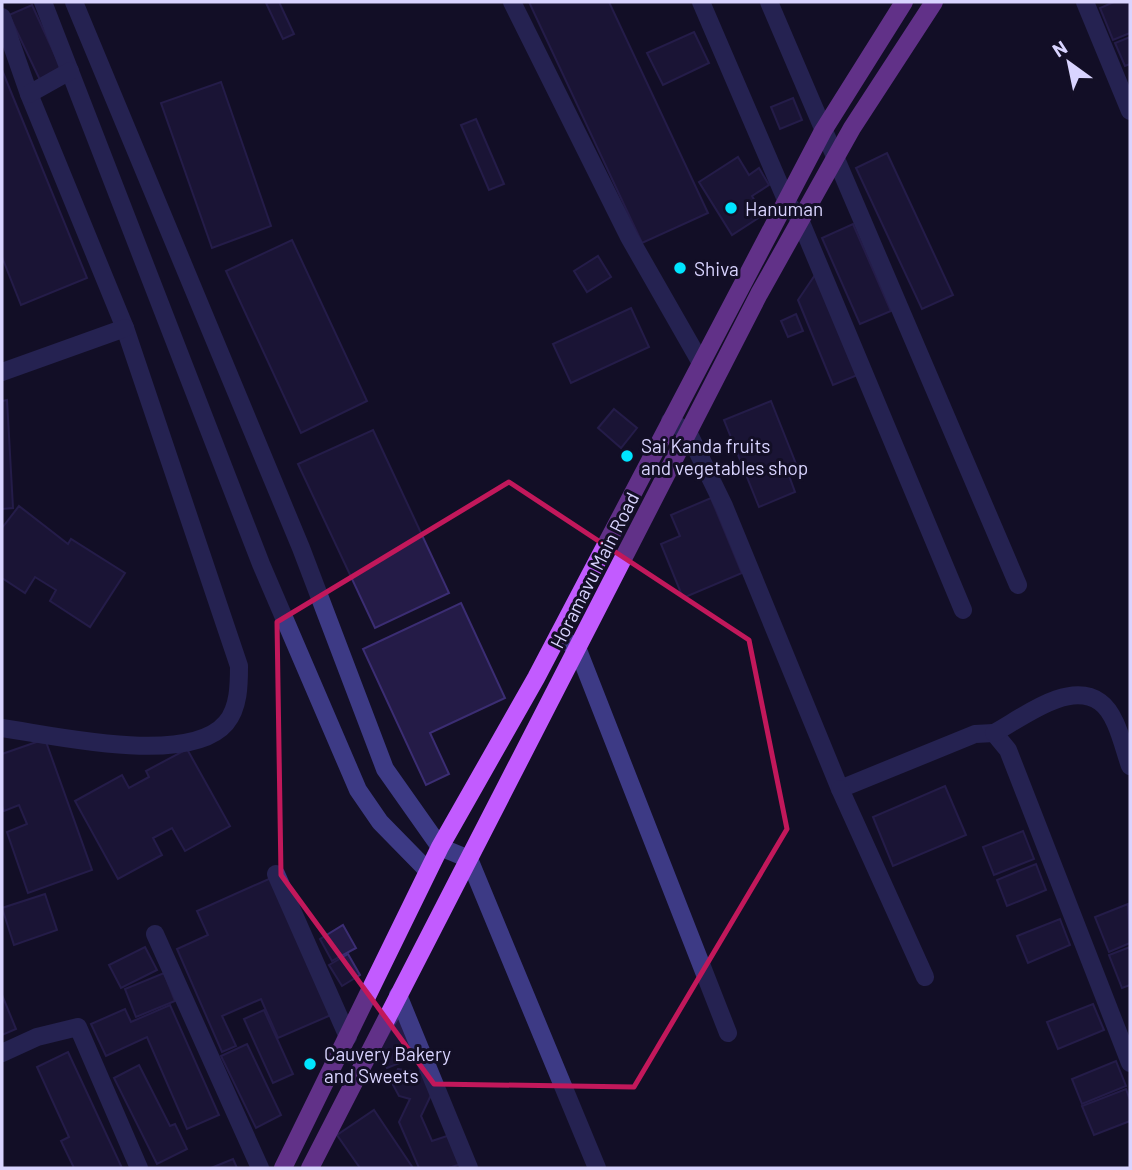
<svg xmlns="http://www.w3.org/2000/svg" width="1132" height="1170" font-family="Barlow,sans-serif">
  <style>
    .building { fill: #241b47; stroke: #3b2d73; stroke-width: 2 }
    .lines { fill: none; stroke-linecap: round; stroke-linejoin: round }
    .minor { stroke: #3d3a85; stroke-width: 18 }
    .major { stroke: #c25bff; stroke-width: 18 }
    .marked { fill: none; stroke: #c2185b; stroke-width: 5; stroke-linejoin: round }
    .poi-dot { fill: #00e5ff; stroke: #130f26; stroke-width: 2.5 }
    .labels { text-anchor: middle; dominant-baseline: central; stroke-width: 6; stroke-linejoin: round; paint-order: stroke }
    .poi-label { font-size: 19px; fill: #d9d4ff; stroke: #130f26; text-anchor: start }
    .street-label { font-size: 19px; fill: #d9d4ff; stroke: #130f26 }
  </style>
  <rect width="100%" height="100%" fill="#130f26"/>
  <!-- building -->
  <g class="building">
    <polygon points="279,2 294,34 283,39 266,3"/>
    <polygon points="529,2 609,2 708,213 642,243"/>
    <polygon points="1114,2 1130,2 1130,33 1113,40 1100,8"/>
    <polygon points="32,5 62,70 40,80 9,15"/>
    <polygon points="694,32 709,63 663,85 647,53"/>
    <polygon points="1130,37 1130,64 1125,66 1115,43"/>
    <polygon points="2,70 87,278 21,305 2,257"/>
    <polygon points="221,82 271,226 212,248 161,103"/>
    <polygon points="793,98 802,120 780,129 771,107"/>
    <polygon points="476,119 504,184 489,190 461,125"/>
    <polygon points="887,153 953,295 922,309 856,168"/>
    <polygon points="738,157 749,175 759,168 769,185 752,196 763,215 732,235 699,182"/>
    <polygon points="853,224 891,311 860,324 822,238"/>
    <polygon points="292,240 367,401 301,433 226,271"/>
    <polygon points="598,256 611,277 587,292 574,271"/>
    <polygon points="817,272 860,374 833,385 798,300"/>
    <polygon points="631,308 649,347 571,383 553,344"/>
    <polygon points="796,314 803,331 788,337 781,321"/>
    <polygon points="7,400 13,508 2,509 2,401"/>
    <polygon points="771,401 798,469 788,473 795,492 759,507 724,420"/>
    <polygon points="614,409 637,428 621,448 598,428"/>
    <polygon points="373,430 449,593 375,628 298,464"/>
    <polygon points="711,498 742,573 683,598 661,544 680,536 671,515"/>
    <polygon points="19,506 68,544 71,539 125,573 90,627 50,601 56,590 35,577 25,593 2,578 2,528"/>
    <polygon points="461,603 505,698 430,733 449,774 426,785 363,649"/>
    <polygon points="45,739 92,870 28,893 7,832 27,824 19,805 4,811 2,806 2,754"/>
    <polygon points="187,749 230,826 185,851 172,828 153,838 162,855 118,879 75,801 122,775 129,788 149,777 146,771"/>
    <polygon points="945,786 966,835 893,866 873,817"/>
    <polygon points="1023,831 1034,859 994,875 983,847"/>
    <polygon points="1036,864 1046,890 1007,906 997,880"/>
    <polygon points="271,878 331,1015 278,1038 261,999 222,1016 236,1046 222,1052 177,949 208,935 197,911"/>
    <polygon points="45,894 57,930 14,945 2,908"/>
    <polygon points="1128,904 1130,943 1109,952 1095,917"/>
    <polygon points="1060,919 1070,945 1028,963 1017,936"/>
    <polygon points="343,925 356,948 332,961 320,939"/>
    <polygon points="145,947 157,970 121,988 109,965"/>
    <polygon points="1130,947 1130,985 1122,988 1109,955"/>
    <polygon points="348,954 360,975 342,986 329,965"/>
    <polygon points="164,973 175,1001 136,1017 125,989"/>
    <polygon points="2,995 16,1029 2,1035"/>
    <polygon points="1093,1004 1104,1030 1058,1049 1047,1022"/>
    <polygon points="170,1005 219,1115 187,1129 147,1037 106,1056 91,1024 125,1009 131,1022"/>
    <polygon points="264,1010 293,1074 273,1083 244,1019"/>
    <polygon points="400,1015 417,1056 387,1068 378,1051"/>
    <polygon points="247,1044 281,1115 256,1128 221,1056"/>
    <polygon points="68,1052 122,1168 74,1168 61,1141 69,1137 37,1067"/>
    <polygon points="1116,1061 1126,1086 1082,1104 1072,1079"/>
    <polygon points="139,1065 170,1126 175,1124 187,1149 157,1164 114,1078"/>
    <polygon points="398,1069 422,1073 432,1093 421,1116 432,1141 450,1135 461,1164 449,1168 419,1168 399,1122 410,1099 399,1096 392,1083"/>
    <polygon points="1126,1089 1130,1100 1130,1121 1094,1135 1082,1106"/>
    <polygon points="374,1110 413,1168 360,1168 337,1135"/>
    <polygon points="233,1159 237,1168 211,1168"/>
  </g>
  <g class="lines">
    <!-- minor -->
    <g class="minor">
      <polyline points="43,2 261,564 358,790 380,822 427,870"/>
      <polyline points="74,2 301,548 385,769 440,847 469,859 597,1168"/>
      <polyline points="512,2 629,237 701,363"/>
      <polyline points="701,2 787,202 800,220 963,610"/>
      <polyline points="769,2 1018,585"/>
      <polyline points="1085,2 1130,111"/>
      <path d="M2,17L29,94L125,328L239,666C239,684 239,708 226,723C189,767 53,735 2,728"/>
      <polyline points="29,94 70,71"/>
      <polyline points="2,372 125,328"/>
      <polyline points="670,421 688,432 724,506 840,789 975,734 994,733 1008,750 1130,1063"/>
      <polyline points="559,635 578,650 728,1033"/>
      <path d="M994,733C1022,718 1069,680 1100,702C1117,714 1123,747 1130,766"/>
      <polyline points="840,789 925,977"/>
      <polyline points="276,874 348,1037"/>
      <polyline points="155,934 260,1168"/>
      <polyline points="398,995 469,1168"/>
      <polyline points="2,1053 37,1037 78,1027 139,1168"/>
    </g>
    <!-- major -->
    <g class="major">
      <polyline points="283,1168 440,847 536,678 823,131 904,2"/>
      <polyline points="310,1168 759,294 852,128 934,2"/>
    </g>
  </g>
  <!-- marked area -->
  <path d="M0 0H1132V1170H0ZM509,482L749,640L787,829L634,1087L434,1084L281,875L277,622Z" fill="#130f26" fill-opacity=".55" fill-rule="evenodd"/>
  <path class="marked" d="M509,482L749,640L787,829L634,1087L434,1084L281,875L277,622Z"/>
  <!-- markers -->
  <g class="poi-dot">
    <circle cx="731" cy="208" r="7"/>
    <circle cx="680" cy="268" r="7"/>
    <circle cx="627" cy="456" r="7"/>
    <circle cx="310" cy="1064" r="7"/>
  </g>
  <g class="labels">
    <!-- poi labels -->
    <g class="poi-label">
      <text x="745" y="208">Hanuman</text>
      <text x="694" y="268">Shiva</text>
      <text x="641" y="445">Sai Kanda fruits<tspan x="641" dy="22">and vegetables shop</tspan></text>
      <text x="324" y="1053">Cauvery Bakery<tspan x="324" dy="22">and Sweets</tspan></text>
    </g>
    <!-- street labels -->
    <g class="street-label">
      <text transform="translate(594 570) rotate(-63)">Horamavu Main Road</text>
    </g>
  </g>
  <!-- border -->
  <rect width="1132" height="1170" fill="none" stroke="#d9d4ff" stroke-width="7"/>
  <!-- north arrow -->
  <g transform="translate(1069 63) rotate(327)" stroke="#130f26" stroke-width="5" paint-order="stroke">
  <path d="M0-5L12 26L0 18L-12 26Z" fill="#d9d4ff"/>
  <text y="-10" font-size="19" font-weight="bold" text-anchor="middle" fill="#d9d4ff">N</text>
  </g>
</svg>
